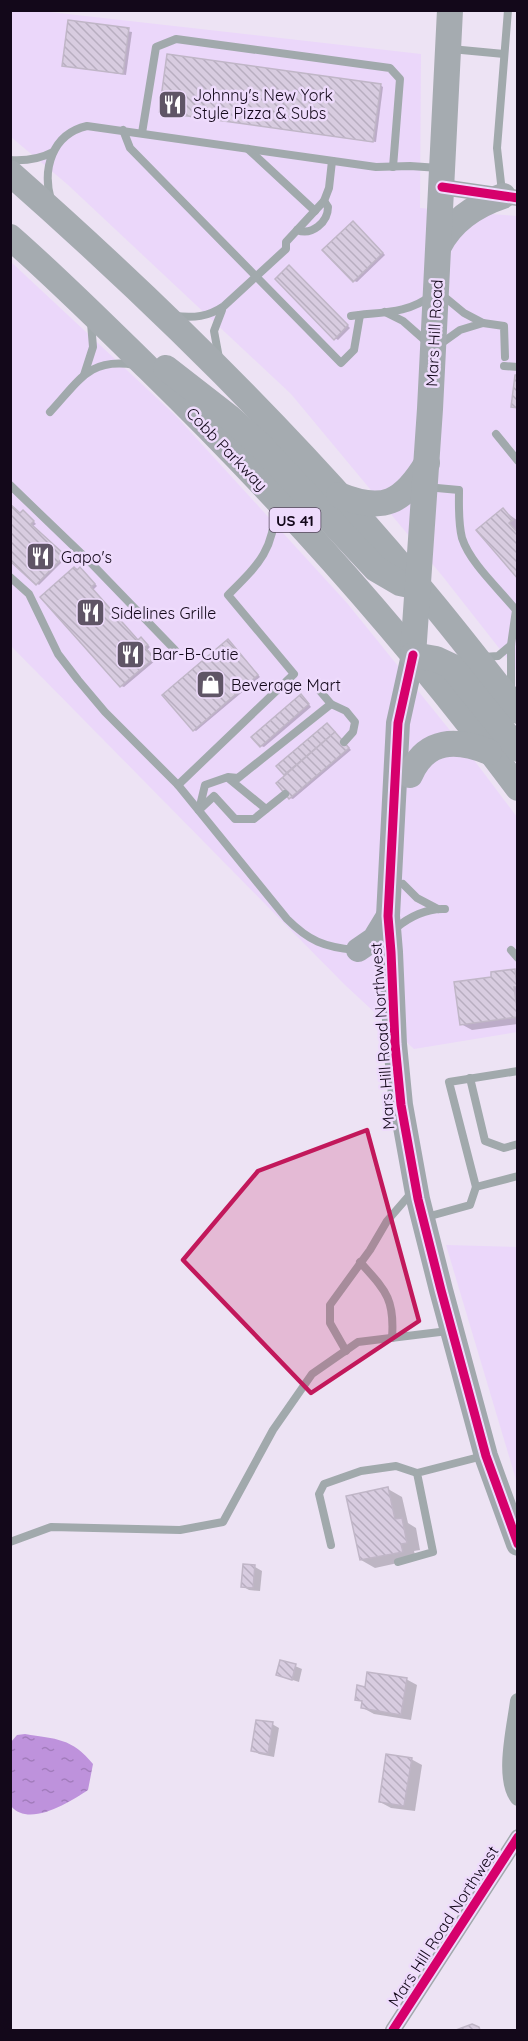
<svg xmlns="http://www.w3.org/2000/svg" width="528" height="2041" font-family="Quicksand,sans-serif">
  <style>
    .built { fill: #ebd7fa }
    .water { fill: url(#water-ripples) }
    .shadow { fill: #0003 }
    .building { fill: url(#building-back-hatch); stroke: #c0b6c7; stroke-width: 1.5 }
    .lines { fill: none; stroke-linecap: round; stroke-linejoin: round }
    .lane { stroke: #a1a9ac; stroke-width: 8 }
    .street { stroke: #a1a9ac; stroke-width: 16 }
    .secondary { stroke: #a1a8ad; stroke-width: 24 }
    .primary { stroke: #a5abb0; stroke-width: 26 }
    .cycleway-casing { stroke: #eedbfc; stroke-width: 13 }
    .cycleway { stroke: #d6006c; stroke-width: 9 }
    .marked { fill: #c2185b; fill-opacity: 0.2; stroke: #c2185b; stroke-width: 4.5; stroke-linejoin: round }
    .labels { text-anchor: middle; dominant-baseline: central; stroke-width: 5; stroke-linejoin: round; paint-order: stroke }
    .shield { fill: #eedbfc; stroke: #55475e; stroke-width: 1.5 }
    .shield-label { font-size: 15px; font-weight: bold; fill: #13081a }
    .poi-label { font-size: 16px; fill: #13081a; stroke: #eedbfc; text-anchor: start }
    .street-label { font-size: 16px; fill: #13081a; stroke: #eedbfc }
  </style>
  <defs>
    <pattern id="water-ripples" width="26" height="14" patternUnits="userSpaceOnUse" patternTransform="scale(1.5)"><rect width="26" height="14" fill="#be92dc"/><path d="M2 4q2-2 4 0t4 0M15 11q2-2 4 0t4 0" fill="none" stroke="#a27cbc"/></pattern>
    <pattern id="building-back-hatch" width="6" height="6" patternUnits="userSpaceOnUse" patternTransform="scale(1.5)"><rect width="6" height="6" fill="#d8cce0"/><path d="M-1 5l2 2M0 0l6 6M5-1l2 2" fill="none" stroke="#b8aec0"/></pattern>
  </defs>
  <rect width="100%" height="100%" fill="#ede3f4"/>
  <!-- built -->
  <g class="built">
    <polygon points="11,11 41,11 421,54 420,208 517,216 517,671 444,578 291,394 67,184 11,137"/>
    <polygon points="10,261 176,416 347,603 474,760 517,817 517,1032 414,1049 345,985 11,646"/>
    <polygon points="446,1245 517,1247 517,1483"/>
  </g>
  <!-- water -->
  <path class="water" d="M25,1734C56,1739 72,1738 93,1764L88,1790C70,1802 29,1828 11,1806V1742L17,1735Z"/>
  <!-- shadow -->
  <g class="shadow">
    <polygon points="69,22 132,32 126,75 63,65"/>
    <polygon points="380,85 383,87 376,142 161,111"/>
    <polygon points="356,225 385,255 357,282 354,281"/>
    <polygon points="292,269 350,328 338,340 335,338"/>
    <polygon points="10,504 21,514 26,513 36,524 33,526 67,557 39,585 10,559"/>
    <polygon points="503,510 518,521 518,576"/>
    <polygon points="75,568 83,571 97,586 93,590 139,641 141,639 144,641 150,647 147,650 156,660 124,687 121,686"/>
    <polygon points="231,643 260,677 196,731 194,730"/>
    <polygon points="304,698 311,707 264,747 261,746"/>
    <polygon points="328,725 351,750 293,799 290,798 286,776 278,767"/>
    <polygon points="514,971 518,972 518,1024 472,1030 461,1024 493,978"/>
    <polygon points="388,1489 402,1497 408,1523 416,1528 420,1550 414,1551 416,1559 375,1568 361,1560"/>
    <polygon points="244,1566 255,1567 262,1571 260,1591 249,1590 242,1586"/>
    <polygon points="295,1666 302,1669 299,1682 277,1675"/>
    <polygon points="406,1679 417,1685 411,1720 374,1714 363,1708 364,1703 357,1699 366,1688"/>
    <polygon points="272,1724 279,1728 274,1757 259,1754 252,1750"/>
    <polygon points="411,1759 422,1765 415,1811 391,1808 380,1802"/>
  </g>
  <!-- building -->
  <g class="building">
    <polygon points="68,20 129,28 123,74 62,66"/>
    <polygon points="167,54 381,84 373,142 159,112"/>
    <polygon points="353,221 383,253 353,282 322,250"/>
    <polygon points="289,265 348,325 334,340 275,279"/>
    <polygon points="515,375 518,375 518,408 511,407"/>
    <polygon points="10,504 20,513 23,510 34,521 31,524 65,555 36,585 10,561"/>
    <polygon points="503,508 513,520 509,523 518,533 518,579 476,530"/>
    <polygon points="74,567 77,570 80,567 95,584 91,587 138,640 141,637 148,645 145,647 154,658 120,687 40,597"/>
    <polygon points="228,639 258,675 193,731 162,695"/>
    <polygon points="301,694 309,704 260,747 251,737"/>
    <polygon points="327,723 335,732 284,775 276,766"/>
    <polygon points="335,732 349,748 289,799 276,783"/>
    <polygon points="515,969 517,987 514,987 518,1017 460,1025 454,982 491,977 491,972"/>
    <polygon points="388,1487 395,1519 402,1518 407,1543 401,1544 403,1552 360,1560 346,1496"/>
    <polygon points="243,1564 255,1565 253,1588 241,1587"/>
    <polygon points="280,1660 296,1664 292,1680 276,1675"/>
    <polygon points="367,1672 407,1678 401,1715 361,1708 362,1701 355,1700 357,1685 365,1687"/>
    <polygon points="256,1720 273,1722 268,1754 251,1751"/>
    <polygon points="386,1754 412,1758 404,1806 379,1802"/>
    <polygon points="472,2024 479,2027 480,2030 456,2030"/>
  </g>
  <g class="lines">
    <!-- lane -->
    <g class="lane">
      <polyline points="451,49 504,54"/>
      <polyline points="123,130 130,148 341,363 354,350 360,315"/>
      <polyline points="142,133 156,47 176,39 390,68 400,79 393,167"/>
      <polyline points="248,149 315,211"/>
      <path d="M10,160C26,161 40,159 53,152"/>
      <polyline points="502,192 497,148 508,10"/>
      <path d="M51,200C42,169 52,134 87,126L376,167L410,166L439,168"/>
      <path d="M297,230C312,236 328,222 328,207L324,201"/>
      <polyline points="385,312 403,321 428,343"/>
      <path d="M175,316C194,318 208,317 224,306L286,249V242L324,201L329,188L332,161"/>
      <path d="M351,316C378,312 409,314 430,296"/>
      <polyline points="483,323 504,326 505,357"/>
      <polyline points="439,345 460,330 483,323 464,313 441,294"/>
      <polyline points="219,358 214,331 222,310"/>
      <polyline points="504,366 518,367"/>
      <polyline points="84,375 93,347 91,323"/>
      <path d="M50,412C79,381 89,357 135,365"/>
      <polyline points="496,434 518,461"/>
      <polyline points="10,485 90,562 175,650"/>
      <path d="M426,487L459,490C459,506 458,522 462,538C470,563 499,589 516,610L511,645V692"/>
      <path d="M10,577L29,594L58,654L78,680L105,712L178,785L287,919C309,941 324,947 355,950"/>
      <polyline points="483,657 498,656 511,645"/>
      <polyline points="331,704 346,711 355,722 353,732 344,742"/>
      <polyline points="228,778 266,809"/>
      <path d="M178,785L294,674L228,595C257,566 275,550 275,506"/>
      <polyline points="199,810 205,785 228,777 238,778 331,704 320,691"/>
      <polyline points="199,810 214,796 235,819 254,819 285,794"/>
      <polyline points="403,884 417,898 438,909"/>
      <path d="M396,928C409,917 427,908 445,909"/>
      <polyline points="511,950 518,958"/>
      <polyline points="470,1078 485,1141 504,1148 518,1144"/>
      <polyline points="476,1187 449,1082 518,1071"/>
      <polyline points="423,1218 470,1205 476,1187 518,1176"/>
      <path d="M360,1262C385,1290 395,1298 392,1338"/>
      <polyline points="346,1351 330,1323 330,1305 370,1250 387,1221 413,1191"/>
      <polyline points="10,1542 51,1527 180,1530 223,1522 273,1430 312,1374 358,1342 448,1331"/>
      <polyline points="331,1545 319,1494 324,1484 361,1471 396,1466 417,1473"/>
      <polyline points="398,1562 433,1552 417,1473 483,1456"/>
    </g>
    <!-- street -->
    <g class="street">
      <polyline points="442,187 518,198"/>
      <path d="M518,1701C515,1726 502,1778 518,1798"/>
      <polyline points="393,2030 518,1837"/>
    </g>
    <!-- secondary -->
    <g class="secondary">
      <polyline points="413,655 398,723 388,916 391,952 395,1044 401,1105 418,1199 441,1290 486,1456 518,1544"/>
      <polyline points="358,950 374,939 388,916"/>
    </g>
    <!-- primary -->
    <g class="primary">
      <path d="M10,173C155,301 295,438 419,587C453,627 485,669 518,711"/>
      <path d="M10,237C58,279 103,324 149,369C282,499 407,639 518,788"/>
      <path d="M439,246C452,221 476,205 503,196"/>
      <polyline points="166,368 229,417 258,443 376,569 400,583 419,587"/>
      <path d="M339,495C383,513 403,503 427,463"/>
      <polyline points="413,655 430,409 450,10"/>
      <polyline points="413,655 436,659 451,666 518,749"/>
      <path d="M410,775C426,738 457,739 489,752"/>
    </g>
    <defs>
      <g id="cycleway">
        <polyline points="442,187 518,198"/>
        <polyline points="413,655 398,723 388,916 391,952 395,1044 401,1105 418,1199 441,1290 486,1456 518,1544"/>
        <polyline points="393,2030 518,1837"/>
      </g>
    </defs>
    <!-- cycleway casing -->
    <use href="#cycleway" class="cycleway-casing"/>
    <!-- cycleway -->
    <use href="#cycleway" class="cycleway"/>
  </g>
  <!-- marked area -->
  <path class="marked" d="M367,1130L419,1321L311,1393L183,1260L258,1171Z"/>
  <!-- icons -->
  <defs>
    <symbol id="restaurant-square" viewBox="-11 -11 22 22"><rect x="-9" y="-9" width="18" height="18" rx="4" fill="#5f5566" stroke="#eedbfc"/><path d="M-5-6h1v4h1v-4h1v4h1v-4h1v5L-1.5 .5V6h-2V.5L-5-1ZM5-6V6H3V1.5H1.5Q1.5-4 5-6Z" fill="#fff"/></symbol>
    <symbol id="shop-square" viewBox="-11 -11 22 22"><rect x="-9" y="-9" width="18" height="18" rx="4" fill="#5f5566" stroke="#eedbfc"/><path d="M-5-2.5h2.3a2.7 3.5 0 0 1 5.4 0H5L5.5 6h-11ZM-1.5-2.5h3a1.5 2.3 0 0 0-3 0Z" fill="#fff"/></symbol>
  </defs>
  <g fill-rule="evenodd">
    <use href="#restaurant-square" x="156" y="88" width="33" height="33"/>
    <use href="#restaurant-square" x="24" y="540" width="33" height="33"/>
    <use href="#restaurant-square" x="74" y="596" width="33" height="33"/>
    <use href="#restaurant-square" x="114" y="638" width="33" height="33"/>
    <use href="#shop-square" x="194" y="668" width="33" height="33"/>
  </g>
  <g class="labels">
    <!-- shield labels -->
    <rect class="shield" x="269.5" y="508" width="51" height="24" rx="4.5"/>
    <g class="shield-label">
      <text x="295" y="520">US 41</text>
    </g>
    <!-- poi labels -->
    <g class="poi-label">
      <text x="193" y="95">Johnny's New York<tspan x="193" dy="18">Style Pizza &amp; Subs</tspan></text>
      <text x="61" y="557">Gapo's</text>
      <text x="111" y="613">Sidelines Grille</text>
      <text x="152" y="654">Bar-B-Cutie</text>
      <text x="231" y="685">Beverage Mart</text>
    </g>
    <!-- street labels -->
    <g class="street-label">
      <text transform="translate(434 333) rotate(-87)">Mars Hill Road</text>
      <text transform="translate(227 449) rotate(46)">Cobb Parkway</text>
      <text transform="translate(382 1036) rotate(-94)">Mars Hill Road Northwest</text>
      <text transform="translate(443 1926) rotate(-57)">Mars Hill Road Northwest</text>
    </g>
  </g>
  <!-- border -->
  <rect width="528" height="2041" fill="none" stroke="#13081a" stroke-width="24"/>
</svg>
